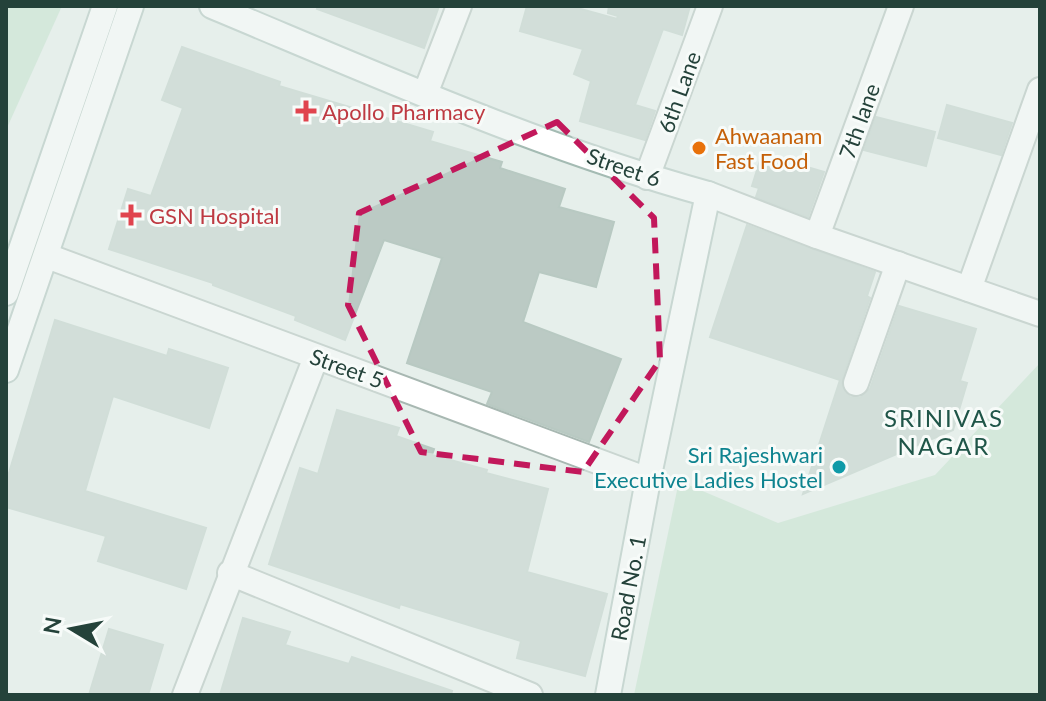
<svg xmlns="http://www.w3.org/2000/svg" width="1046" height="701" font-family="Lato,sans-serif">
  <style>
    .green { fill: #bfe0c8 }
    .building { fill: #bbcac4; stroke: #b8c9c2; stroke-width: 2 }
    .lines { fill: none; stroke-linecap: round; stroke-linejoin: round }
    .street-casing { stroke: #a8b8b2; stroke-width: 28 }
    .secondary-casing { stroke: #a4bbb3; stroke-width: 28 }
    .street { stroke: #fff; stroke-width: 24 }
    .secondary { stroke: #fff; stroke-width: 24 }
    .marked { fill: none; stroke: #c2185b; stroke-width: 6; stroke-dasharray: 16 10; stroke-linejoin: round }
    .health-dot { fill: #e0444e; stroke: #f7fbf9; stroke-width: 3 }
    .food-dot { fill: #e8710a; stroke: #f7fbf9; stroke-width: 3 }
    .culture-dot { fill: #0f9aa8; stroke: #f7fbf9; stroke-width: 3 }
    .labels { text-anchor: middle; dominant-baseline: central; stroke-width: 6; stroke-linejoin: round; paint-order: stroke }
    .street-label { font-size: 22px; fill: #24423a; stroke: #f7fbf9 }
    .health-label { font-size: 22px; fill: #be3a42; stroke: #f7fbf9; text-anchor: start }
    .food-label { font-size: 22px; fill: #c56008; stroke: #f7fbf9; text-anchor: start }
    .culture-label { font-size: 22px; fill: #0d838f; stroke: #f7fbf9; text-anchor: end }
    .neighbourhood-label { font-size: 24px; letter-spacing: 2px; fill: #1f5548; stroke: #f7fbf9 }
  </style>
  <rect width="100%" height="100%" fill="#e6efeb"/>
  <!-- green -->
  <g class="green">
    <polygon points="6,6 62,6 6,130"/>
    <polygon points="1040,363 1040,695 634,695 679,481 778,523 935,475"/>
  </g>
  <!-- building -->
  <g class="building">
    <polygon points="318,6 439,6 424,48 317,9"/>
    <polygon points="527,6 570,6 617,19 618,16 608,13 609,6 690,6 682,35 663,29 635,105 655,111 645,140 580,121 591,81 574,74 583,49 520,31"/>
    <polygon points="182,47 280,82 279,86 433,132 430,141 502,162 500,168 565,189 559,207 614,222 596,287 539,272 523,322 621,359 589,442 487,404 492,392 407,363 442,258 384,240 345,340 295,320 296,316 213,285 213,283 109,249 128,189 151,196 183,108 162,100"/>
    <polygon points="947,105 1012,123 1001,155 938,138"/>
    <polygon points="876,117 935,132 926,166 864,150"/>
    <polygon points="762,154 824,172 808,217 756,197 759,188 752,186"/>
    <polygon points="747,225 875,272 867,296 870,298 842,379 842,386 850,397 860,398 870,389 899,306 976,329 960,381 967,383 953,430 803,494 840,380 710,337"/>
    <polygon points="55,320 167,356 169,349 228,368 209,428 113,396 85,491 206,528 186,589 98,561 106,536 6,507 6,483"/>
    <polygon points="337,410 399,428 396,436 434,449 432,455 487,470 486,473 548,489 527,572 607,594 585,676 517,658 521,641 400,604 399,608 269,564 300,468 318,474"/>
    <polygon points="243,618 290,632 285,645 349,664 352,657 452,691 451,695 220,695"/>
    <polygon points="109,629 163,645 148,695 89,695"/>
  </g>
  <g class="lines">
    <defs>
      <g id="street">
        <polyline points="425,94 459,6"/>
        <polyline points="647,177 710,6"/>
        <polyline points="708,194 817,236 1040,314"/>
        <polyline points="817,236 901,6"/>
        <polyline points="47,256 648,480"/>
        <polyline points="969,289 1040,90"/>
        <polyline points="856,383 898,264"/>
        <polyline points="230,573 530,695"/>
        <polyline points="185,695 316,357"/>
      </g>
      <g id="secondary">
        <path d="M212,6C375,74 538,147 708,194L648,480L608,695"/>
        <polyline points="6,293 105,6"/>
        <polyline points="6,370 131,6"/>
      </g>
    </defs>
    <!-- street casing -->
    <use href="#street" class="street-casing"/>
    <!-- secondary casing -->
    <use href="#secondary" class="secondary-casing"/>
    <!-- street -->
    <use href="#street" class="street"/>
    <!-- secondary -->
    <use href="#secondary" class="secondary"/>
  </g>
  <!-- marked area -->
  <path d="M0 0H1046V701H0ZM557,122L654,218L660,360L583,472L421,452L348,305L359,213Z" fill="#e6efeb" fill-opacity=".55" fill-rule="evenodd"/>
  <path class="marked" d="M557,122L654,218L660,360L583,472L421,452L348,305L359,213Z"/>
  <!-- markers -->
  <g class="health-dot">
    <path d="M302 99h8v8h8v8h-8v8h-8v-8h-8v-8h8z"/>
    <path d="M127 203h8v8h8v8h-8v8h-8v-8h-8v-8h8z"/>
  </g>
  <circle class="food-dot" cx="699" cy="148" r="8"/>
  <circle class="culture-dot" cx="839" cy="467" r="8"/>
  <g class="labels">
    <!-- street labels -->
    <g class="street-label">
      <text transform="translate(679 92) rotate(-70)">6th Lane</text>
      <text transform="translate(859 121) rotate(-70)">7th lane</text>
      <text transform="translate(624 167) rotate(19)">Street 6</text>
      <text transform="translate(347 368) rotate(20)">Street 5</text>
      <text transform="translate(628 588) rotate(-79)">Road No. 1</text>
    </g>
    <!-- health labels -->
    <g class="health-label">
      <text x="322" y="111">Apollo Pharmacy</text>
      <text x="149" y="215">GSN Hospital</text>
    </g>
    <!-- food labels -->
    <g class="food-label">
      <text x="715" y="135">Ahwaanam<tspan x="715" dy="25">Fast Food</tspan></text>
    </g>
    <!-- culture labels -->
    <g class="culture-label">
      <text x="823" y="454">Sri Rajeshwari<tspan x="823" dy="25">Executive Ladies Hostel</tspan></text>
    </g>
    <!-- neighbourhood labels -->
    <g class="neighbourhood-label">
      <text x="944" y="417">SRINIVAS<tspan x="944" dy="28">NAGAR</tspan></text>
    </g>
  </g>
  <!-- border -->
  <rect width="1046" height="701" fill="none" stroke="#24423a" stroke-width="16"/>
  <!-- north arrow -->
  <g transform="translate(72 629) rotate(280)" stroke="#f7fbf9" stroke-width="6" paint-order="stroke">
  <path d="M0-6L14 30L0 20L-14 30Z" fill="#24423a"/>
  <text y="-12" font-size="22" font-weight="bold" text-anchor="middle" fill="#24423a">N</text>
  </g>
</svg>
